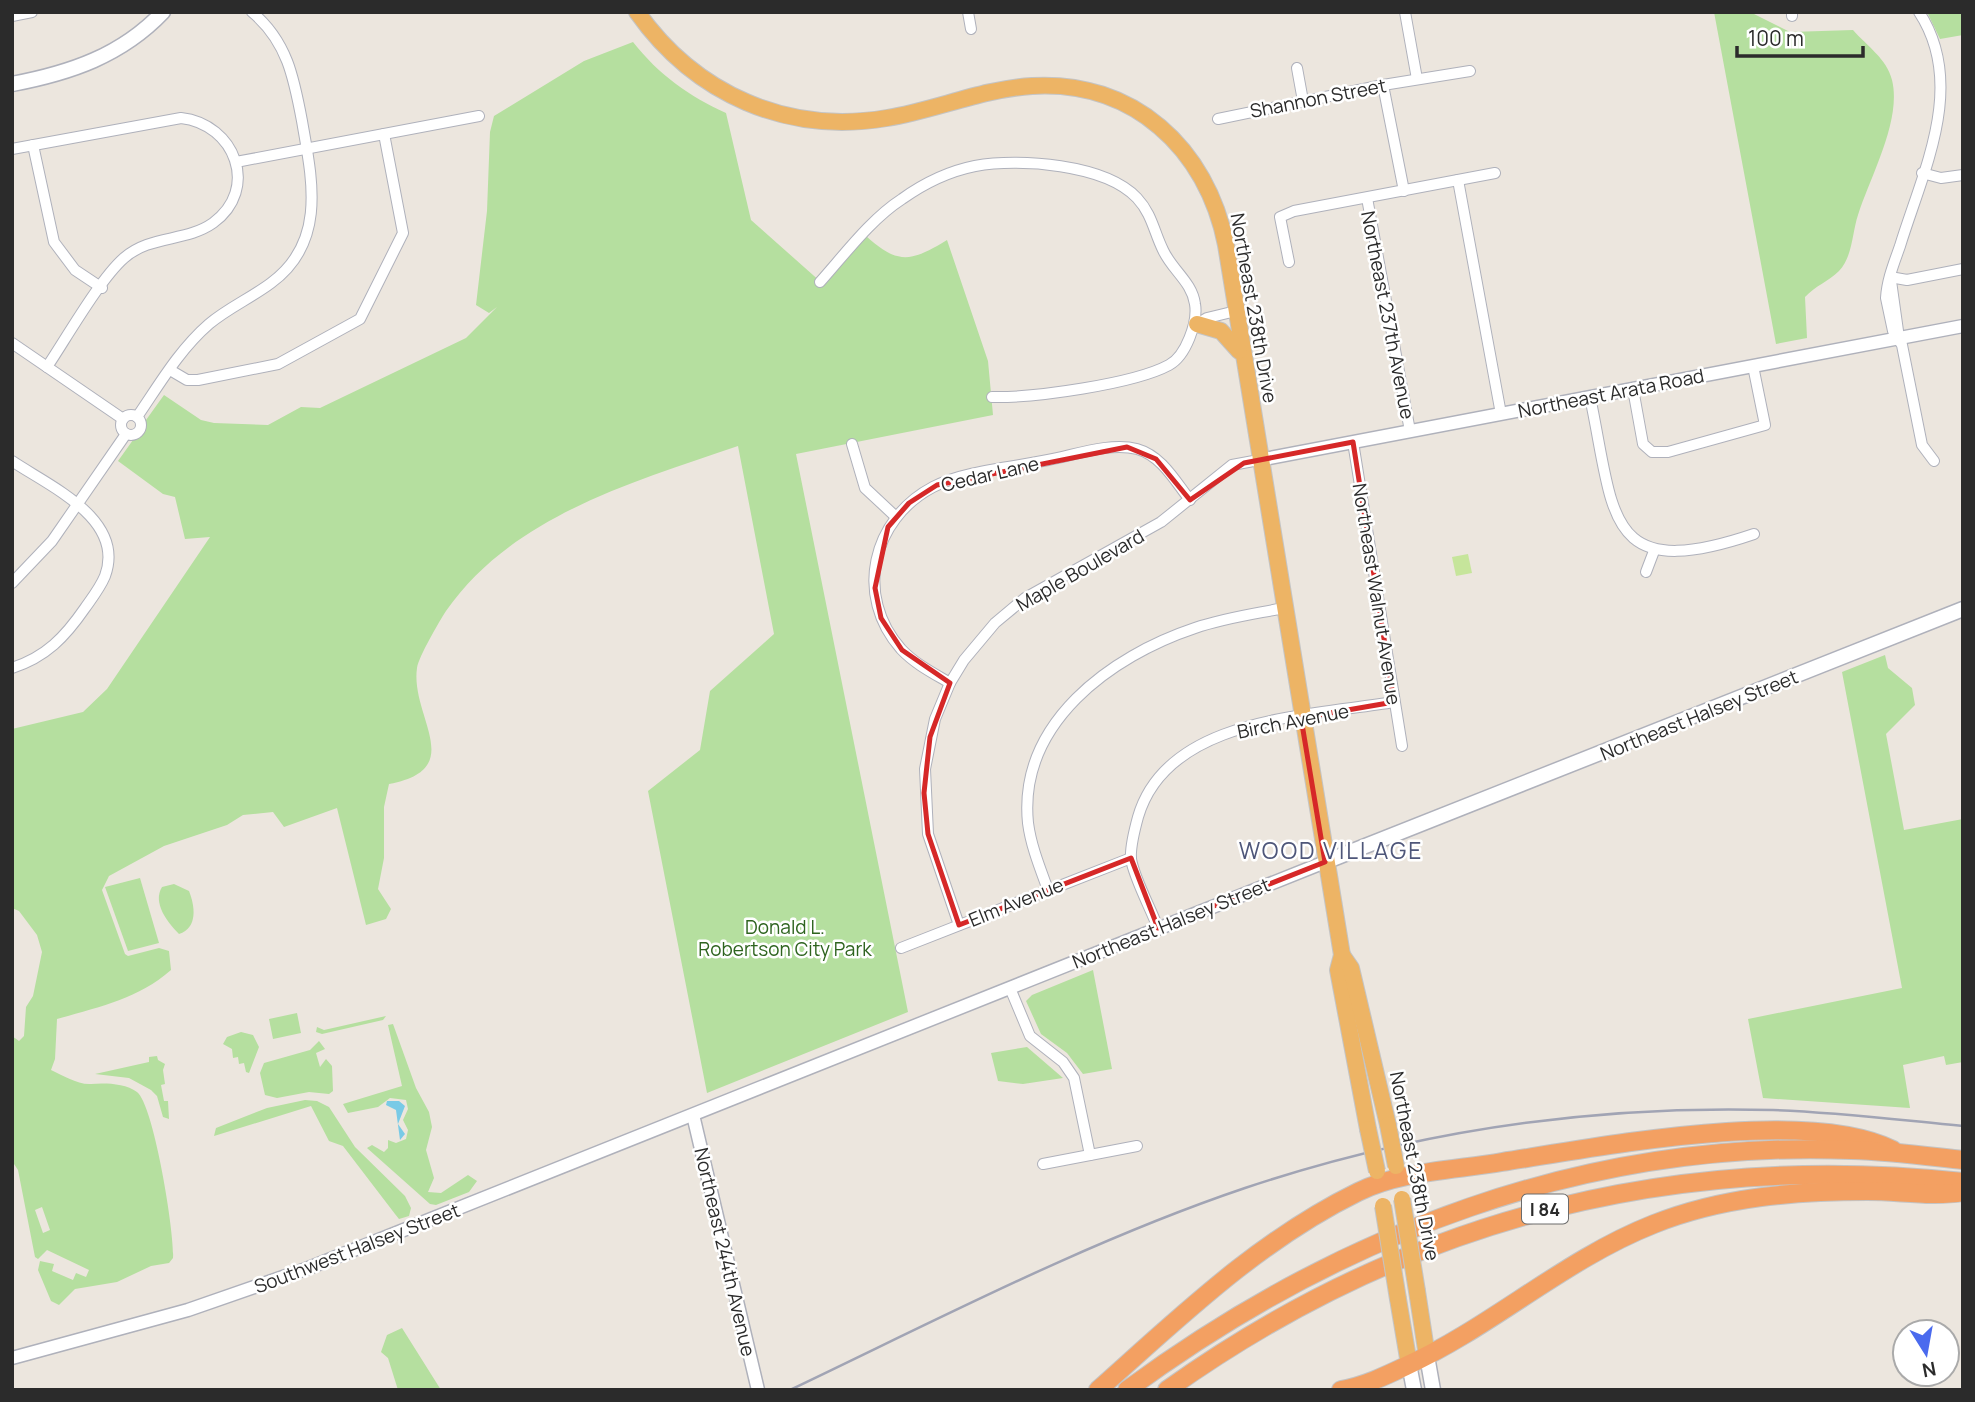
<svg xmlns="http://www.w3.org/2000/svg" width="1975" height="1402" font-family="Manrope,sans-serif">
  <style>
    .green { fill: #b5df9f; fill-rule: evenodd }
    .pitch { fill: #c6e59b }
    .water { fill: #79cae6 }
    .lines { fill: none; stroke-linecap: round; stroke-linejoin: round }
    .minor-casing { stroke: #afb1bb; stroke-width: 12 }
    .tertiary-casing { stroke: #afb1bb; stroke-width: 15 }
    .secondary-casing { stroke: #afb1bb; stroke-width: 17 }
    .trunk-casing { stroke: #c4c4c4; stroke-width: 18 }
    .motorway-casing { stroke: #c4c4c4; stroke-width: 20 }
    .minor { stroke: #fff; stroke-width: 10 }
    .tertiary { stroke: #fff; stroke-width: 12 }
    .secondary { stroke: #fff; stroke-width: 14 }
    .trunk { stroke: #edb465; stroke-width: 16 }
    .motorway { stroke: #f3a062; stroke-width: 18 }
    .rail { stroke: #a1a4b4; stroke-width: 2.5 }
    .trunk-bridge-casing { stroke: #c4c4c4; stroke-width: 18; stroke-linecap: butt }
    .trunk-bridge { stroke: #edb465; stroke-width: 16 }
    .marked { fill: none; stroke: #d62828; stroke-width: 5; stroke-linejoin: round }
    .labels { text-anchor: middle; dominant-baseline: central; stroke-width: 5; stroke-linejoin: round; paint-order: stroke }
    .shield { fill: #fff; stroke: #6b6b6b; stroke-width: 2 }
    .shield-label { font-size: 18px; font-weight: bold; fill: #2b2b2b }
    .street-label { font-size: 19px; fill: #2b2b2b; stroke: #fff }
    .park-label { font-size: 19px; fill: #2e641f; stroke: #fff }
    .quarter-label { font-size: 23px; letter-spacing: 2px; fill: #4e5679; stroke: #fff }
  </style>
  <rect width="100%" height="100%" fill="#ece6de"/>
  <!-- green -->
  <g class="green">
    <path d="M1714,12H1750L1790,32L1853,30C1867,46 1887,59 1892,80C1902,120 1870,177 1858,215C1852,233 1853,256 1839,271C1829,281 1815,286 1805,297L1807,338L1776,344Z"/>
    <polygon points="1927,12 1963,12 1963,35 1940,39"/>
    <path d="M633,42C659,75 689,96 726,113L751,220L822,283L866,236C898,265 911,262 947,240L988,361L993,415L796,454L908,1012L707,1093L648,791L700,750L710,691L774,634L738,446C633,482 512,516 446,611C439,622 419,656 417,668C410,717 469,769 389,784L384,807V858L378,889L391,909L386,919L366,925L337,808L284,827L273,812L243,815L227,825L164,846L109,876L102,890L125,954L128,956L159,948L169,951L171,970C138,999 99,1007 57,1019L55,1059L51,1070C62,1075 78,1085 91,1084C104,1083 125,1083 137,1092C154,1105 175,1235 173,1258L169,1263L151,1266L117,1282L75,1289L59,1305L51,1301L38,1270L40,1261L54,1264L52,1271L73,1280L76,1273L86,1277L89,1270L47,1250L38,1259L35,1257L18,1170L12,1161V1036L19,1041L24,1036L26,1007L33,996L42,952L37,935L19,911L12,908V729L83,712L107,689L210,537L185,539L175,497L163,494L118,461L133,440L144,433L146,420L164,395L201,420L214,423L268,425L301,407L320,408L466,338L497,307L489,313L476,305L487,211L490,132L494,116L584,61ZM42,1207L50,1230L43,1233L35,1210Z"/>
    <polygon points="1885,655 1888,668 1912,688 1915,705 1886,734 1904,830 1963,819 1963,1062 1946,1065 1944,1056 1903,1065 1910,1108 1763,1098 1748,1019 1902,988 1842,672"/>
    <polygon points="140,878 159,943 128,951 105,887"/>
    <path d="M174,884L189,891C195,906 198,928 179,934C168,923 152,903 162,887Z"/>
    <polygon points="1093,970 1112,1069 1083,1074 1067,1053 1041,1034 1026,1001 1032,995"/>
    <polygon points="297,1013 301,1033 273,1039 269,1019"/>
    <polygon points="386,1016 383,1020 322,1034 316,1032 317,1027 324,1030"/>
    <polygon points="393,1024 416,1088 429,1112 432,1127 426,1150 434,1178 428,1192 441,1193 468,1175 477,1181 469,1192 436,1205 430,1204 367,1148 372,1145 384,1152 388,1148 388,1140 396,1143 406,1139 408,1130 403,1120 408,1109 406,1100 390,1098 378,1107 348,1113 343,1104 402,1086 388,1025"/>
    <polygon points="241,1032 253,1035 259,1047 249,1073 246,1072 244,1063 239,1064 238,1057 233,1058 232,1049 223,1044 227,1037"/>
    <polygon points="319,1041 325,1049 316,1053 320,1067 326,1059 332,1066 333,1091 329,1094 309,1092 277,1098 265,1095 260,1073 264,1063 310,1050"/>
    <polygon points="1027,1047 1063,1078 1023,1084 998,1081 991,1053"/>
    <polygon points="157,1056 158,1060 165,1064 163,1070 165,1084 161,1085 164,1101 168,1101 169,1119 163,1117 157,1096 151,1090 129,1078 95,1074 149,1062 149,1057"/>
    <polygon points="305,1100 317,1101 329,1107 355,1147 405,1196 411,1208 409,1216 399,1219 395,1214 343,1146 329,1141 311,1106 214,1136 216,1128 267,1108"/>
    <polygon points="402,1328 441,1390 398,1390 388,1358 381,1352 387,1335"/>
  </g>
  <!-- pitch -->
  <polygon class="pitch" points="1468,554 1472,573 1456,576 1452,557"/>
  <!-- water -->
  <polygon class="water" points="387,1101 399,1101 405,1106 398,1124 405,1134 400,1140 396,1110 386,1105"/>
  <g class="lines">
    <defs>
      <g id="minor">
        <polyline points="968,12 971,29"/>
        <polyline points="1405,12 1417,79"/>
        <polyline points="1792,12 1792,16"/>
        <path d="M1919,12C1967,85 1923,171 1900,246C1894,263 1887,280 1886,298L1893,331L1902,345L1922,445L1934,461"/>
        <polyline points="12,16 32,12"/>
        <polyline points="1297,68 1303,101"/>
        <polyline points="1383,85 1404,191"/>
        <polyline points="1218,119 1383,85 1470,71"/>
        <polyline points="33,145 54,242 75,270 102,288"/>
        <path d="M12,149L181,118C235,124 260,189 213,223C186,242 150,235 124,258C100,279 67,337 47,367"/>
        <polyline points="236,162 479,116"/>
        <polyline points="1922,173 1941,178 1963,175"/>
        <polyline points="1458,180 1501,414"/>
        <polyline points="1367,198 1410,431"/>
        <polyline points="1289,262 1280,217 1294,211 1495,173"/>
        <polyline points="1890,277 1907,280 1963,269"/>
        <polyline points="1891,281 1899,338"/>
        <path d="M820,282C845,254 871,219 902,199C923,184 950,171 975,166C1019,158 1105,164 1137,198C1152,214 1154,232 1163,250C1172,270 1192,282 1195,304C1198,322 1186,356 1169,365C1134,384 1033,398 992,397"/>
        <polyline points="1197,324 1207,318 1236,311"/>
        <polyline points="12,343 123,419"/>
        <polyline points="170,370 187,380 198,380 278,364 360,319 403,233 384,134"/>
        <polyline points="1633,389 1643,444 1652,452 1668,452 1765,425 1753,366"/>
        <path d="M1590,397C1615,515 1604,585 1754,534"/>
        <circle cx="131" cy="425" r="10"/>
        <path d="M137,417C159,385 179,350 209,324C228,308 251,298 271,283C327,242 312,179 302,121C294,78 287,41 252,12"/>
        <polyline points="1353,442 1402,746"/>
        <polyline points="852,444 865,488 895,516"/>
        <path d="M12,461C49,486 126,519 105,576C100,588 92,598 85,608C65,637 46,657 12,668"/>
        <polyline points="1646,572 1654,551"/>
        <polyline points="12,583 52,541 126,434"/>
        <path d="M950,683C933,673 915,664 901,649C854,596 872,519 933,487C963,471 1014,467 1048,460C1075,455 1110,442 1137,449C1162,456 1175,481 1190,500"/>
        <path d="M1048,890C1040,868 1031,846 1028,823C1018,723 1111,656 1195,628C1224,618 1254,614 1284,608"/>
        <polyline points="959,925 928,834 925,769 935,719 950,683 964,660 995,623 1025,598 1161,522 1232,465 1259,460"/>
        <path d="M1158,928C1151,909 1134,878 1131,859C1130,847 1135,828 1138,817C1167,717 1310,716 1394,702"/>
        <polyline points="901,948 1131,858"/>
        <polyline points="1010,988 1030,1036 1063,1062 1074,1078 1090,1155"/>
        <polyline points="1043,1164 1137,1146"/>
      </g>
      <g id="tertiary">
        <polyline points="1259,460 1963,326"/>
        <polyline points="693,1115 758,1390"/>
        <polyline points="12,1358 188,1310 306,1269 1325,862"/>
      </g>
      <g id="secondary">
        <path d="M12,84C70,73 121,56 163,12"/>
        <polyline points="1325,862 1963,609"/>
        <polyline points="1427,1356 1433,1390"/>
        <polyline points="1409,1364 1414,1390"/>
      </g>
      <g id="trunk">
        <path d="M637,12C695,94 787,135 887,118C936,110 982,89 1032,86C1133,80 1207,148 1226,245L1342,955L1338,970L1368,1129"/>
        <polyline points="1197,324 1221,331 1239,351"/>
        <polyline points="1342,955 1351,968 1388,1125"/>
        <polyline points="1417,1291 1427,1356"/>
        <polyline points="1398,1299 1409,1364"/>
      </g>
      <g id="motorway">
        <path d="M1098,1390C1180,1317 1258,1241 1358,1192C1400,1171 1456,1170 1502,1162C1600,1147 1805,1106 1893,1150"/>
        <path d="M1127,1390C1339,1234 1586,1139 1852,1150C1889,1151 1926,1156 1963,1160"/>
        <path d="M1167,1390C1405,1220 1672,1151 1963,1182"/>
        <path d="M1341,1390C1364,1386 1385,1376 1406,1366C1493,1326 1565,1259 1654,1224C1722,1197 1795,1191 1868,1191C1899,1191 1932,1197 1963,1192"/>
      </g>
    </defs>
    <!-- minor casing -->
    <use href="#minor" class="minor-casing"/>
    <!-- tertiary casing -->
    <use href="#tertiary" class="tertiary-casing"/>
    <!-- secondary casing -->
    <use href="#secondary" class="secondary-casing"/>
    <!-- trunk casing -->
    <use href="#trunk" class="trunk-casing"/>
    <!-- motorway casing -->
    <use href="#motorway" class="motorway-casing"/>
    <!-- minor -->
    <use href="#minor" class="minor"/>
    <!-- tertiary -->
    <use href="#tertiary" class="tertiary"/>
    <!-- secondary -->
    <use href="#secondary" class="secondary"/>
    <!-- trunk -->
    <use href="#trunk" class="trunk"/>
    <!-- motorway -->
    <use href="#motorway" class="motorway"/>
    <!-- rail -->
    <path class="rail" d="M790,1390C939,1319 1088,1241 1245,1188C1415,1131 1594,1105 1773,1110C1836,1112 1899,1120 1963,1126"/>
    <defs>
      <g id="trunk-bridge">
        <polyline points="1388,1125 1396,1166"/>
        <polyline points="1368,1129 1377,1171"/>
        <polyline points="1402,1199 1417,1291"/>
        <polyline points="1383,1206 1398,1299"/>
      </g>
    </defs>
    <!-- trunk-bridge casing -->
    <use href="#trunk-bridge" class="trunk-bridge-casing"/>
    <!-- trunk-bridge -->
    <use href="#trunk-bridge" class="trunk-bridge"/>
  </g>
  <!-- marked area -->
  <path class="marked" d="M1353,442L1394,702L1301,718L1325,862L1158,928L1131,858L959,925L928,834L924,793L930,737L950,683L902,650L881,618L875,588L888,527L909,503L937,485L1127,447L1156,459L1190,500L1244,463Z"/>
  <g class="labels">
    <!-- shield labels -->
    <rect class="shield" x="1522" y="1194.5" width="46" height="29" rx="5"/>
    <g class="shield-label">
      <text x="1545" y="1209">I 84</text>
    </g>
    <!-- street labels -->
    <g class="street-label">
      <text transform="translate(1318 98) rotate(-11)">Shannon Street</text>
      <text transform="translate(1254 308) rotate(80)">Northeast 238th Drive</text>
      <text transform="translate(1388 315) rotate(79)">Northeast 237th Avenue</text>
      <text transform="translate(1611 393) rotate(-11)">Northeast Arata Road</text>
      <text transform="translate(990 474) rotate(-13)">Cedar Lane</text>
      <text transform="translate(1080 570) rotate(-30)">Maple Boulevard</text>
      <text transform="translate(1377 594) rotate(81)">Northeast Walnut Avenue</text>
      <text transform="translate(1699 715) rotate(-22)">Northeast Halsey Street</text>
      <text transform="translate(1293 721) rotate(-11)">Birch Avenue</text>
      <text transform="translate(1016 902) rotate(-22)">Elm Avenue</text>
      <text transform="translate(1171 923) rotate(-22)">Northeast Halsey Street</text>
      <text transform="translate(1415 1166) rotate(79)">Northeast 238th Drive</text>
      <text transform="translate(357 1248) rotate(-21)">Southwest Halsey Street</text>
      <text transform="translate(725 1252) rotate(77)">Northeast 244th Avenue</text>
    </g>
    <!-- park labels -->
    <g class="park-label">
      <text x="785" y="927">Donald L.<tspan x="785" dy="22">Robertson City Park</tspan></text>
    </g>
    <!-- quarter labels -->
    <g class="quarter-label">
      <text x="1331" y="850">WOOD VILLAGE</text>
    </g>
  </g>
  <!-- border -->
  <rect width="1975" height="1402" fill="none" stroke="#2b2b2b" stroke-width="28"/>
  <!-- north arrow -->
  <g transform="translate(1926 1353) rotate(169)"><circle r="33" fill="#ffffff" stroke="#aaaaaa" stroke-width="2"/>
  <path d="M0-5L12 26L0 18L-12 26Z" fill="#4a6aee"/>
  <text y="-10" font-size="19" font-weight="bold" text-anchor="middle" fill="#2b2b2b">N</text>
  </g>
  <!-- scale -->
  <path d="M1737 46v10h126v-10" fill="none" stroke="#2b2b2b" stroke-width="3.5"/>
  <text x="1748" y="46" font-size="21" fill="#2b2b2b" stroke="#ffffff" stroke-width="5" paint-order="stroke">100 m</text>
</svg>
